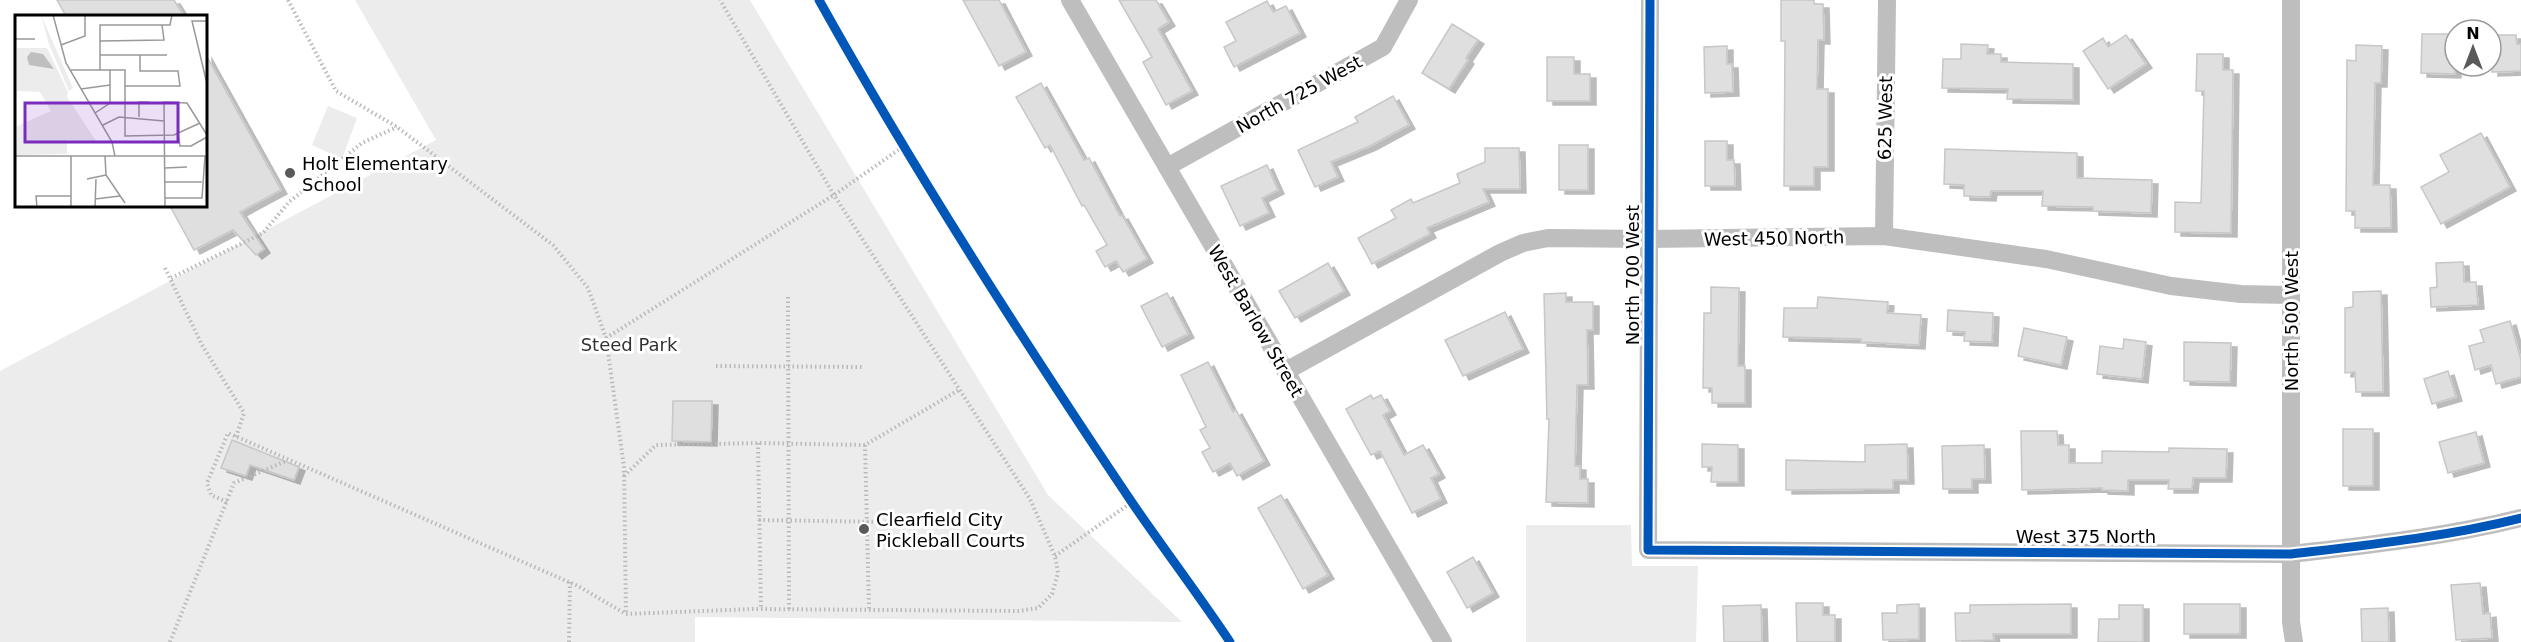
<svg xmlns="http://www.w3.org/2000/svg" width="2521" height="642" font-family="'DejaVu Sans',sans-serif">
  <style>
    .green { fill: #ececec }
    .building { fill: #dfdfdf; stroke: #c7c7c7; stroke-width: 1.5; filter: url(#shadow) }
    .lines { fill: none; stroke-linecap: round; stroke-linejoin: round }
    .path { stroke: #b9b9b9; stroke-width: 4; stroke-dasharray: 1.5 3; stroke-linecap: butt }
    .minor { stroke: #bebebe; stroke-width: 18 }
    .cycleway-casing { stroke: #fff; stroke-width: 13 }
    .cycleway { stroke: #0057b8; stroke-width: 9 }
    .poi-dot { fill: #595959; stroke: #fff; stroke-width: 2 }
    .labels { text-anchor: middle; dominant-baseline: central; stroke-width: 6; stroke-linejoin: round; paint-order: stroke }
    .street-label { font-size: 18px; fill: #000; stroke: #fff }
    .poi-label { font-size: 18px; fill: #000; stroke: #fff; text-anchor: start }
    .park-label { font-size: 18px; fill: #333; stroke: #fff }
    .inset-road { fill: none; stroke: #999; stroke-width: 1.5 }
    .view { fill: #7b2cbf; fill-opacity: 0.15; stroke: #7b2cbf; stroke-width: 3 }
    .inset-edge { fill: none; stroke: #000; stroke-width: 3 }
  </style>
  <defs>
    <filter id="shadow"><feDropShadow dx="6" dy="4" stdDeviation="0" flood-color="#0004"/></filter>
  </defs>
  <rect width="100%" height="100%" fill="#fff"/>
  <!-- green -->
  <g class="green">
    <polygon points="355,0 750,0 1048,495 1182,622 695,617 695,642 0,642 0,371 436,140"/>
    <polygon points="328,106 357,118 342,159 312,145"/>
    <polygon points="1526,525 1631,525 1632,566 1698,566 1696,642 1526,642"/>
  </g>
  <!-- building -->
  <g class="building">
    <polygon points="57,0 174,0 184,16 66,16"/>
    <polygon points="963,0 999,0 1026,52 999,66"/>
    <polygon points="1119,0 1156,0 1169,22 1158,29 1192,91 1166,105 1143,62 1152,57"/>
    <polygon points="1781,0 1814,0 1814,4 1823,4 1824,40 1818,40 1817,89 1828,89 1828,167 1814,167 1814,186 1784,186 1785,41 1781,41"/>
    <polygon points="1267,1 1273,12 1286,6 1300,33 1234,67 1224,47 1236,41 1226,22"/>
    <polygon points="1452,24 1478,40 1466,58 1468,60 1449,89 1422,73"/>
    <polygon points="2422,34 2448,34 2448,47 2455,47 2455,74 2421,73"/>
    <polygon points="2126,35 2146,64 2108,89 2083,51 2103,38 2108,47"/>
    <polygon points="2491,35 2516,35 2517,44 2521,44 2521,71 2492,72"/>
    <polygon points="1961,44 1988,45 1987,54 2001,54 2001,62 2073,64 2073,100 2007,99 2008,89 1942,88 1943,59 1961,59"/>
    <polygon points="2356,45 2382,46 2381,83 2375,83 2373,185 2390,185 2391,228 2355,228 2355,211 2346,211 2347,60 2356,61"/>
    <polygon points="1727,46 1727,64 1732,64 1733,92 1705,93 1704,47"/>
    <polygon points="2197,54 2223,54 2223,70 2233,70 2231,233 2175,232 2175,202 2201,203 2204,91 2196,91"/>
    <polygon points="206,55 281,190 240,212 264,249 256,255 233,230 194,250 170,206 206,206"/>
    <polygon points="1547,57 1574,57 1574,74 1590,74 1590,101 1547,101"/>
    <polygon points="1041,83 1084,160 1089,158 1120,216 1122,215 1147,259 1123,272 1116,261 1105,267 1096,251 1107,245 1084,205 1082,206 1050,145 1045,148 1016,97"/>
    <polygon points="1393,96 1409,125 1370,146 1331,162 1338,177 1315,187 1298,150 1358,122 1355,117"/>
    <polygon points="2481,133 2510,187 2441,224 2421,187 2449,172 2440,155"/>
    <polygon points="1705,141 1727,141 1727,160 1734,160 1735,186 1705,186"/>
    <rect x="1559" y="145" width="29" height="45"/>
    <polygon points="1485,148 1519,148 1520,189 1483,189 1489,202 1427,228 1430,234 1372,264 1358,238 1396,218 1391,210 1411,199 1413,203 1460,183 1457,174 1485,162"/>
    <polygon points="1945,149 2077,153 2077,178 2152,180 2151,213 2093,211 2093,207 2042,206 2043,191 1991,191 1990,197 1964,196 1964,185 1944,184"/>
    <polygon points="1267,165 1278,190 1262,198 1269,213 1240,226 1221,186"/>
    <polygon points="2463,262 2464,282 2476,282 2478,305 2431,307 2430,288 2437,287 2436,263"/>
    <polygon points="1328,263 1344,291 1295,318 1279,291"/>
    <polygon points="1711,287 1739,288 1738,366 1745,366 1745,403 1712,403 1712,388 1703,388 1704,313 1711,313"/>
    <polygon points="2381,291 2383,392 2356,392 2355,372 2345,373 2345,308 2353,307 2353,292"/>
    <polygon points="1167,293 1188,334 1162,347 1141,306"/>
    <polygon points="1566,293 1566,302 1593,302 1593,330 1587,330 1588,385 1577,385 1575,466 1580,466 1580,479 1588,479 1588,503 1546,502 1549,419 1547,419 1544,294"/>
    <polygon points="1818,297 1888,302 1887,313 1921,315 1919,345 1861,342 1861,339 1783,337 1784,308 1817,308"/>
    <polygon points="1948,310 1993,313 1992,342 1964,341 1965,332 1947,331"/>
    <polygon points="1505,312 1523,349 1463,376 1445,340"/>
    <polygon points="2510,321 2521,360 2521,377 2496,384 2491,365 2475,370 2469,346 2484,342 2480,330"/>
    <polygon points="2024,328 2067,337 2061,365 2018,356"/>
    <polygon points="2124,339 2146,342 2142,379 2097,374 2100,346 2123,349"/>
    <polygon points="2184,342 2231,343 2230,382 2184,381"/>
    <polygon points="1208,362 1233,412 1236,410 1264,461 1237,476 1230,463 1213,472 1202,452 1210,448 1200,430 1206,427 1181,375"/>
    <polygon points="2448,371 2456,397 2432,404 2424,379"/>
    <polygon points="1371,395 1373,399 1381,395 1390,411 1383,415 1404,455 1423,445 1439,474 1431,478 1441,499 1412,513 1380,451 1371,455 1346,409"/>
    <polygon points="673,401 712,401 711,442 672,441"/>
    <rect x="2343" y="429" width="30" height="57"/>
    <polygon points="2021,431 2057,431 2058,445 2069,445 2069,463 2102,463 2102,451 2169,452 2169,448 2227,449 2226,478 2193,478 2192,489 2168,489 2169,480 2128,480 2128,491 2102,490 2102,488 2022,490"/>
    <polygon points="2476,432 2484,463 2448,473 2439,442"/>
    <polygon points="232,440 299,467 294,480 250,465 246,476 221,468"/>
    <polygon points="1702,444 1738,445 1738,482 1711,482 1712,467 1702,467"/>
    <polygon points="1907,444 1908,480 1893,480 1893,489 1786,490 1786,460 1865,462 1865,445"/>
    <polygon points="1984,445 1985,479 1972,479 1972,489 1943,489 1942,446"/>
    <polygon points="1281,495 1328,575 1303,589 1258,508"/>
    <polygon points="1473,557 1493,593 1467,608 1447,572"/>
    <polygon points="2480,583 2483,614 2490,613 2492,638 2456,640 2451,585"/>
    <polygon points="1796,603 1823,603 1823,615 1835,615 1835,642 1797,642"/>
    <polygon points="1919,604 1919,639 1883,640 1882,613 1897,613 1897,605"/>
    <polygon points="2071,604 2071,634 1993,634 1994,640 1956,641 1955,613 1970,613 1970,605"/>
    <rect x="2184" y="604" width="56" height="30"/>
    <polygon points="1761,605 1762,642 1724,642 1723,606"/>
    <polygon points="2119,605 2143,605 2143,642 2098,642 2099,619 2119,619"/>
    <polygon points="2388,608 2389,642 2362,642 2361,609"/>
  </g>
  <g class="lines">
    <!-- path -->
    <g class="path">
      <polyline points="288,0 336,91 397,127 553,245 588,288 606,338 624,467 626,614"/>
      <polyline points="165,268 202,345 244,413 236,437"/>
      <polyline points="171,278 263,233 289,202 362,143 397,127"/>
      <polyline points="788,297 789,609"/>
      <polyline points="606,338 834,195 904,146"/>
      <polyline points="716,366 864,367"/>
      <polyline points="758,443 761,609"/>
      <polyline points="865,445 869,610"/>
      <polyline points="624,476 656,445 758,443 865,445 959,390"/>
      <polyline points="227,502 211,495 207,483 228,433 578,586 626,614 754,609 1018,611 1038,608 1052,594 1058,573 1055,556 1030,499 834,195 720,0"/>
      <polyline points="759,520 942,523"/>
      <polyline points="1055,556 1132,502"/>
      <polyline points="170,642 234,483 286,461"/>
      <polyline points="569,642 570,582"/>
    </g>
    <!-- minor -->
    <g class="minor">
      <polyline points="1070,0 1443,642"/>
      <path d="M1650,0L1648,550L2291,554C2368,545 2445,537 2521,518"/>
      <polyline points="2291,0 2291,622 2294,642"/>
      <polyline points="1167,167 1383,47 1409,0"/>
      <polyline points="1884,236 1887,0"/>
      <polyline points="1286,371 1500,253 1523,243 1548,238 1648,239 1884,236 2046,259 2171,286 2241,294 2291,295"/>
    </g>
    <defs>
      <g id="cycleway">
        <path d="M819,0C915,172 1021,337 1131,501C1163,548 1198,594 1230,642"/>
        <path d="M1650,0L1648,550L2291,554C2368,545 2445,537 2521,518"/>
      </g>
    </defs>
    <!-- cycleway casing -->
    <use href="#cycleway" class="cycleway-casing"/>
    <!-- cycleway -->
    <use href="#cycleway" class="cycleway"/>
  </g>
  <!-- markers -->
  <g class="poi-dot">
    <circle cx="290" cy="173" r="6"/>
    <circle cx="864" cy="529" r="6"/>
  </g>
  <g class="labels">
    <!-- street labels -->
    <g class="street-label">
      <text transform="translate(1299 94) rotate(-29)">North 725 West</text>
      <text transform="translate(1885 118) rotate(-89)">625 West</text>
      <text transform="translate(1774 238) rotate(-1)">West 450 North</text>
      <text transform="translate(1632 275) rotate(-90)">North 700 West</text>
      <text transform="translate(1256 321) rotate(60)">West Barlow Street</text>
      <text transform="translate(2291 321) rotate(-90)">North 500 West</text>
      <text x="2086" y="536">West 375 North</text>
    </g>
    <!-- poi labels -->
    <g class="poi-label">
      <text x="302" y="163">Holt Elementary<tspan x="302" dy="21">School</tspan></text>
      <text x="876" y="519">Clearfield City<tspan x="876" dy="21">Pickleball Courts</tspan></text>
    </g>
    <!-- park labels -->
    <g class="park-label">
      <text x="629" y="344">Steed Park</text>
    </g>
  </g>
  <!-- overview -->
  <g transform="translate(15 15)">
    <rect width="192" height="192" fill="#fff"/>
    <path d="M26,0L58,73L54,76L34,29ZM2,33H32L53,77L52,82L81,126L52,125V139L1,140L2,111L36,96L25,77L2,76Z" fill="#ececec"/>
    <path d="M16,37L28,39L39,54L14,50L12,42Z" fill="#bfbfbf"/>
    <path class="inset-road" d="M38,0L51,48L97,127L100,141M192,6H177L192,69M0,24H20M85,26L149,25L147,10M46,30L70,21V0M85,40H152M56,55H110V121L159,120L185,108M85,55V10H155L157,0M110,71H165L163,56H125V40M66,74L95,70M80,98L95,88V55M124,102V87H134M88,110L104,102L149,106M163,119L165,131H176L192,122M0,141V0M0,141H192M90,141L91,160L110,188M150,153L172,152M72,164L91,160M150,167H187M150,183H187L190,141M80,184L105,181M22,192L21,181H56M56,192V141M80,192L81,164M150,192L149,87L172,88L192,120"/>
    <path class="view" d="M10,88H163V127H10Z"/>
    <rect width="192" height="192" class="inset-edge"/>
  </g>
  <!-- north arrow -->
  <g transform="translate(2473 48)"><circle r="28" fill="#ffffff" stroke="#999999" stroke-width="1.5"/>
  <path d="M0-4.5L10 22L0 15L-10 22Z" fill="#595959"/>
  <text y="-9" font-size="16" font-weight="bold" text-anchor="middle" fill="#000000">N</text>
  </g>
</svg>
